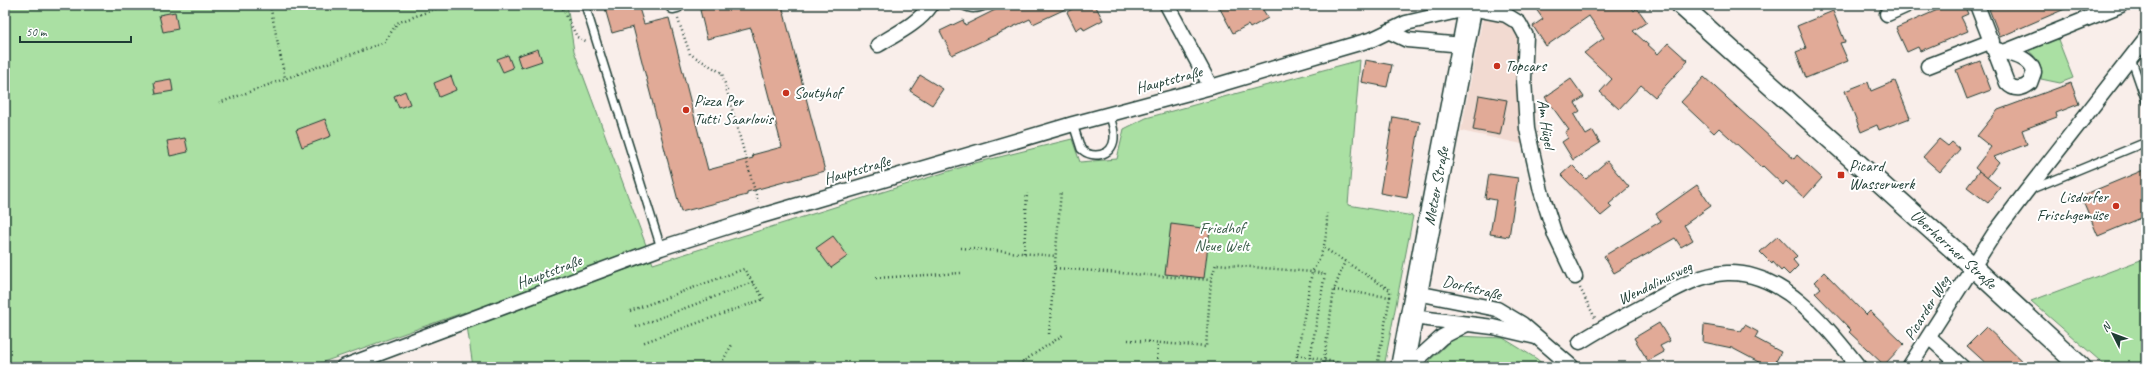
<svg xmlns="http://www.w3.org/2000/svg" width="2151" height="372" font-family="Caveat,sans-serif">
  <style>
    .built { fill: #f2dad1 }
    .green { fill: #aae0a3; stroke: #648e6c }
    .building { fill: #e1aa97; stroke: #1f3d34 }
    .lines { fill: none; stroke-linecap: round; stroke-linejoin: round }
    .lane-casing { stroke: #1f3d34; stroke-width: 10 }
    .street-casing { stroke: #1f3d34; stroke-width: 17 }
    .secondary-casing { stroke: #1f3d34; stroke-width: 22 }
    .primary-casing { stroke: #1f3d34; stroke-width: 25 }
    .path { stroke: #1f3d34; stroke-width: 2.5; stroke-dasharray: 1 3; stroke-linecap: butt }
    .lane { stroke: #fff; stroke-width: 7 }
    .street { stroke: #fff; stroke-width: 14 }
    .secondary { stroke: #fff; stroke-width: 19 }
    .primary { stroke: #fff; stroke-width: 22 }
    .poi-dot { fill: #c8321e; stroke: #fff; stroke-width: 1.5 }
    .labels { text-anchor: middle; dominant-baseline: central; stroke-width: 4; stroke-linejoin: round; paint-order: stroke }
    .poi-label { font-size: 16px; fill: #1f3d34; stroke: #fff; text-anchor: start }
    .street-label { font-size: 16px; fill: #1f3d34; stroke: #fff }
    .park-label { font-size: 16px; fill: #3b5e4a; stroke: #fff }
  </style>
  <rect width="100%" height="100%" fill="#f9eeea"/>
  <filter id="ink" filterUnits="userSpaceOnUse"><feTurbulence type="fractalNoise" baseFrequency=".025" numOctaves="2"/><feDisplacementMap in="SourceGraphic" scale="8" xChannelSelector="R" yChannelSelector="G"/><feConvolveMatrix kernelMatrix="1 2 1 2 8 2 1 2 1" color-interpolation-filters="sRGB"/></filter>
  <g filter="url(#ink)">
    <!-- built -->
    <polygon class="built" points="1483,16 1503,18 1515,26 1521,38 1519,81 1522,144 1461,131"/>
    <!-- green -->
    <g class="green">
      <polygon points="5,5 567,5 574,51 653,264 975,163 1072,139 1080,162 1117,159 1124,129 1146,118 1360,60 1348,205 1413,216 1384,367 473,367 465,312 309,367 5,367"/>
      <path d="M2057,37L2073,78L2060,83L2041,79C2043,65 2037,58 2027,49Z"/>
      <polygon points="2146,258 2146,367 2107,367 2031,301"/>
      <polygon points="1456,336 1503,338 1537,359 1546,367 1426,367 1431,359"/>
    </g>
    <!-- building -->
    <g class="building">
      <polygon points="604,5 638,5 644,24 669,18 708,170 753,158 752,155 782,147 751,28 707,39 700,10 719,5 782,5 825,171 747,192 747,195 681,212 633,27 612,33"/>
      <polygon points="1005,5 1074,5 1033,24 1030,19 952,55 940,31 963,20 965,25"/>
      <polygon points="1080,5 1095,5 1103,20 1084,30 1082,26 1076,30 1067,12"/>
      <polygon points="1218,5 1260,5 1268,18 1250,28 1248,25 1233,33"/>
      <polygon points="1533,5 1630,5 1634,11 1637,8 1647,22 1633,31 1658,54 1668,43 1688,61 1655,97 1641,85 1619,109 1600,92 1612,79 1584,53 1604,38 1589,16 1546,46 1533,26 1543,19"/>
      <polygon points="1949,5 1964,5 1968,14 1961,17 1968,31 1920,51 1918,47 1907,52 1896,28"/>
      <polygon points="2000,5 2074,5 2000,37 1989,9"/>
      <polygon points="1833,11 1845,42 1840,43 1848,61 1806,78 1796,52 1806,48 1797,26"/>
      <polygon points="175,12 178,29 163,32 159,15"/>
      <polygon points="538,49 542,61 521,68 517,56"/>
      <polygon points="508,55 513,68 503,72 497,59"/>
      <polygon points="1365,60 1392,65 1387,87 1361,82"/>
      <polygon points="1980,61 1991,90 1967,99 1956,70"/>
      <polygon points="920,75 943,89 932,105 910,91"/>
      <polygon points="451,76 456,90 439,97 434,83"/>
      <polygon points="1704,77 1794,159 1797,155 1822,178 1804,198 1786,181 1783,185 1763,166 1762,167 1719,128 1714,133 1681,102"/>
      <polygon points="171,79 173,91 156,94 154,82"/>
      <polygon points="1571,79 1584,97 1575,103 1580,111 1574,115 1586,135 1593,131 1600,143 1573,160 1562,142 1568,138 1565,132 1569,130 1545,97"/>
      <polygon points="1895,81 1910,118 1879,130 1877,125 1861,132 1845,91 1868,82 1871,91"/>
      <polygon points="2071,83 2079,104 2056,113 2057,117 2022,130 2027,144 1994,157 1999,162 1987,178 1975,168 1991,147 1977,136 1998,110"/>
      <polygon points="405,91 410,104 399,108 394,96"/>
      <polygon points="1479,95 1507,100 1500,135 1473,130"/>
      <polygon points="1393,117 1420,122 1407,198 1380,193"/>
      <polygon points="325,119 331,136 302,147 296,130"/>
      <polygon points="185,138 188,152 170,156 167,141"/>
      <polygon points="1939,139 1948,146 1952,142 1960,149 1940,172 1923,157"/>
      <polygon points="1607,161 1629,187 1609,204 1612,207 1601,216 1561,175 1572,165 1586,179"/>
      <polygon points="2146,169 2146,216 2098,236 2081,196"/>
      <polygon points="1979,171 2000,188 1988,203 1967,187"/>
      <polygon points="1489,174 1518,178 1509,237 1490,234 1496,200 1485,198"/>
      <polygon points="1697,185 1711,206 1684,225 1693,240 1681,247 1675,238 1614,273 1604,256 1661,221 1656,214"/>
      <polygon points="1171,224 1210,229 1204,278 1165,274"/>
      <polygon points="833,236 848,256 831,268 816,248"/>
      <polygon points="1778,236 1797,256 1793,260 1798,266 1789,275 1783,269 1781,271 1773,262 1772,264 1760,252"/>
      <polygon points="1824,272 1866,315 1870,311 1904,344 1884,365 1849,332 1851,330 1815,293 1821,288 1814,282"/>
      <polygon points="1659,323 1670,341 1660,346 1664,352 1648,361 1634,338"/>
      <polygon points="1704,325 1741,331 1745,325 1758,332 1755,338 1781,352 1773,367 1768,367 1732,348 1703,342"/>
      <polygon points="1986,327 2002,342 2028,367 1990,367 1967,346"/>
    </g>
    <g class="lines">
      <defs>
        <g id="lane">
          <polyline points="585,5 661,248"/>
          <path d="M962,5C972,10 977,9 987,5"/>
          <polyline points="2131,58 2146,101"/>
          <path d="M1073,124L1081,149C1092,159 1112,157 1114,139C1115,131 1112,122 1109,114"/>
          <polyline points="2032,189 2146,142"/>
        </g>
        <g id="street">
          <polyline points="1167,5 1211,87"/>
          <path d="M1977,5L2007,83C2014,91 2023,89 2030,83L2034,72C2030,56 2009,54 1995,49"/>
          <polyline points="673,6 677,5"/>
          <polyline points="1887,14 1907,5"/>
          <polyline points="1390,32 1407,40 1463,45"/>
          <path d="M878,45C896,34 919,23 931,5"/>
          <polyline points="2004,52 2121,5"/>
          <polyline points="1928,66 1992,41"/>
          <polyline points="1417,293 1497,309 1522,324 1572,367"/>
          <polyline points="1412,317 1493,327 1536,337"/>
          <polyline points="1929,337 1962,367"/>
          <path d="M1580,342C1603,327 1627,315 1651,302C1675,289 1700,274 1727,273C1784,271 1827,327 1859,367"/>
          <polyline points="343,367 661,248 761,216 1073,124 1211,87 1342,48 1373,39 1406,23 1470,8 1506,15 1519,23 1526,36 1524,79 1527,129 1541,191 1555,235 1575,277"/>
          <polyline points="1409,367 1442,337 1467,324"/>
          <polyline points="1909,367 1994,234 2025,193 2146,38"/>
        </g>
        <g id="secondary">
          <path id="s1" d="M1681,5L1972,266L2081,367"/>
        </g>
        <g id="primary">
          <path id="s2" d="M1402,367L1471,5"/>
        </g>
      </defs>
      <!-- lane casing -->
      <use href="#lane" class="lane-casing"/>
      <!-- street casing -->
      <use href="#street" class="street-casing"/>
      <!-- secondary casing -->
      <use href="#secondary" class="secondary-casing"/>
      <!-- primary casing -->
      <use href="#primary" class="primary-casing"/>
      <!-- path -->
      <g class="path">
        <polyline points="270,5 285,78"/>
        <polyline points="561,5 577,37 586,41"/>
        <polyline points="678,19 690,54 722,73 758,202"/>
        <polyline points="219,103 385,42 397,23 446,5"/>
        <polyline points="961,248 1056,256"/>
        <polyline points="1324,248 1390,290 1390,297"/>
        <polyline points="1024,253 1027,193"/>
        <polyline points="1055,268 1211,280"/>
        <polyline points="876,278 961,273"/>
        <polyline points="1580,288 1595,318"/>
        <polyline points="1334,290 1390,297 1377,367"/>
        <polyline points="630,311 744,269 764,299 642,343"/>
        <polyline points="636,327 753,282"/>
        <polyline points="1049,334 1061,191"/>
        <polyline points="1128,340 1206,347 1211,280 1216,264 1312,272 1295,367"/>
        <polyline points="1297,355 1362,367"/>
        <path d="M1310,358L1325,274L1312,272C1325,250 1327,238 1327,213"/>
        <polyline points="719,367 733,343"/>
        <polyline points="1015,367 1063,335"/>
        <polyline points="1157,367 1158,343"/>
        <polyline points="1323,367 1334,290 1345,261"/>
      </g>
      <!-- lane -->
      <use href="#lane" class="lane"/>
      <!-- street -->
      <use href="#street" class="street"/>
      <!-- secondary -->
      <use href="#secondary" class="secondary"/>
      <!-- primary -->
      <use href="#primary" class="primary"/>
    </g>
  </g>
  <!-- markers -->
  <g class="poi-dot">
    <circle cx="1497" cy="66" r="4"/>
    <circle cx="786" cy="93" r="4"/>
    <circle cx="686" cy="110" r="4"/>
    <rect x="1837" y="171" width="8" height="8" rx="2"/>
    <circle cx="2116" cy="206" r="4"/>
  </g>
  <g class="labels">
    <!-- poi labels -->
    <g class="poi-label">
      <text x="1505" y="66">Topcars</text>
      <text x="794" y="93">Soutyhof</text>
      <text x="694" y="101">Pizza Per<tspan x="694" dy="18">Tutti Saarlouis</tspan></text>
      <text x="1849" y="166">Picard<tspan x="1849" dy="18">Wasserwerk</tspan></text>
      <text x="2108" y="197" text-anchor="end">Lisdorfer<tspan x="2108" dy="18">Frischgemüse</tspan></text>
    </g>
    <!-- street labels -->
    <g class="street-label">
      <text transform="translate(1169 80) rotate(-15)">Hauptstraße</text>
      <text transform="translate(1546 124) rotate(82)">Am Hügel</text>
      <text transform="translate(857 170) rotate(-16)">Hauptstraße</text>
      <text stroke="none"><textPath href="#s2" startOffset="184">Metzer Straße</textPath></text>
      <text stroke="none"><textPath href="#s1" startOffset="366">Überherrner Straße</textPath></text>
      <text transform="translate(549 272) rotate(-21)">Hauptstraße</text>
      <text transform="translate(1655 283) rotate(-26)">Wendalinusweg</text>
      <text transform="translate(1472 288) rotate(14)">Dorfstraße</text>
      <text transform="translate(1927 308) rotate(-58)">Picarder Weg</text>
    </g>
    <!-- park labels -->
    <g class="park-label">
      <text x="1222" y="228">Friedhof<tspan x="1222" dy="18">Neue Welt</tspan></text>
    </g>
  </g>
  <!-- margin -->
  <rect width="2151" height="372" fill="none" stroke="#fff" stroke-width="20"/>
  <rect x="10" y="10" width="2131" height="352" fill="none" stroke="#1f3d34" stroke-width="1.5" filter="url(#ink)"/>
  <!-- north arrow -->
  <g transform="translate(2113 334) rotate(312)" stroke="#ffffff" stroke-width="3" paint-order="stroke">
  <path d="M0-3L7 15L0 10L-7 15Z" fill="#1f3d34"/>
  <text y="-6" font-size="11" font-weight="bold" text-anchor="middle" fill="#1f3d34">N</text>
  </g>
  <!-- scale -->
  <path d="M20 36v6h111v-6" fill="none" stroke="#1f3d34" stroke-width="2"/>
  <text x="26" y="36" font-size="12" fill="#1f3d34" stroke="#ffffff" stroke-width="3" paint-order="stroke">50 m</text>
</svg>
